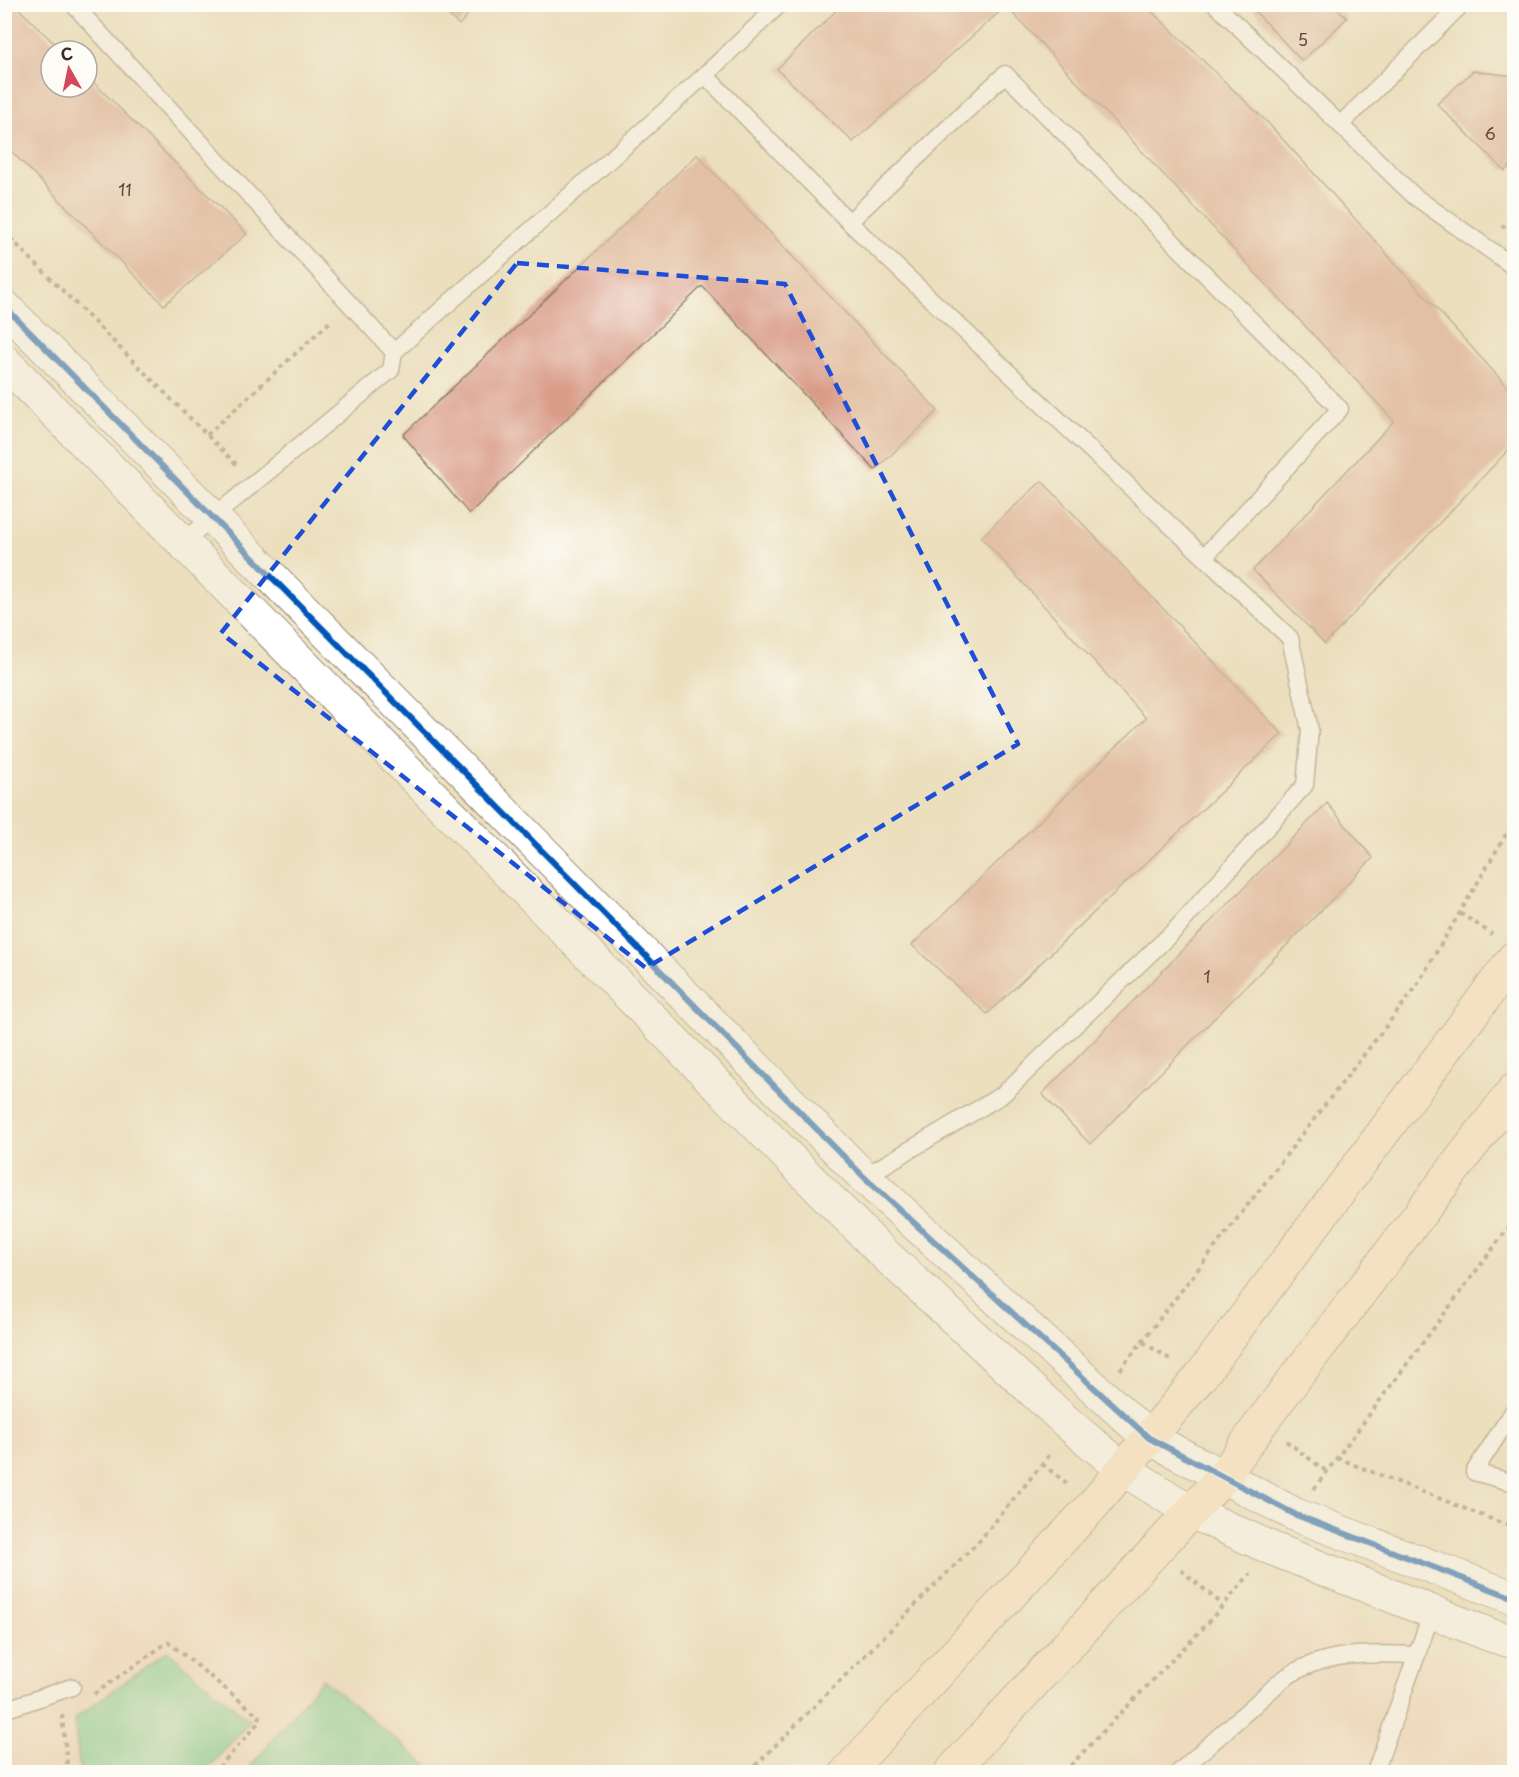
<svg xmlns="http://www.w3.org/2000/svg" width="1519" height="1777" font-family="'Playpen Sans',sans-serif">
  <style>
    .built { fill: #f2d5bd }
    .green { fill: #73cc93; stroke: #577b58; stroke-width: 1.5 }
    .building { fill: #d99c87 }
    .lines { fill: none; stroke-linecap: round; stroke-linejoin: round }
    .service-casing { stroke: #93846e; stroke-width: 19 }
    .tertiary-casing { stroke: #93846e; stroke-width: 35 }
    .secondary-casing { stroke: #93846e; stroke-width: 35 }
    .path { stroke: #93846e; stroke-width: 4; stroke-dasharray: 4.5 4.5; stroke-linecap: butt }
    .service { stroke: #fff; stroke-width: 16 }
    .tertiary { stroke: #fff; stroke-width: 33 }
    .secondary { stroke: #fee4c6; stroke-width: 33 }
    .cycleway-casing { stroke: #fdfcf7; stroke-width: 10 }
    .cycleway { stroke: #0057b8; stroke-width: 6 }
    .marked { fill: none; stroke: #1d4ed8; stroke-width: 4.5; stroke-dasharray: 12 8; stroke-linejoin: round }
    .labels { text-anchor: middle; dominant-baseline: central; stroke-width: 4.5; stroke-linejoin: round; paint-order: stroke }
    .number-label { font-size: 16px; fill: #624638 }
  </style>
  <rect width="100%" height="100%" fill="#fdfcf7"/>
  <filter id="ink" filterUnits="userSpaceOnUse"><feTurbulence type="fractalNoise" baseFrequency=".0167" numOctaves="2"/><feDisplacementMap in="SourceGraphic" scale="12" xChannelSelector="R" yChannelSelector="G"/><feConvolveMatrix kernelMatrix="1 2 1 2 8 2 1 2 1" color-interpolation-filters="sRGB"/></filter>
  <filter id="wash" filterUnits="userSpaceOnUse"><feTurbulence type="fractalNoise" baseFrequency=".008" numOctaves="4" result="noise"/><feDisplacementMap in="SourceGraphic" scale="24" xChannelSelector="R" yChannelSelector="G"/><feGaussianBlur stdDeviation="1.35" result="paint"/><feColorMatrix in="noise" values="0 0 0 0 0 0 0 0 0 0 0 0 0 0 0 0 0 1.4 0 .05"/><feComposite in="paint" operator="in"/></filter>
  <g filter="url(#wash)">
    <rect width="100%" height="100%" fill="#ebdfbd"/>
    <!-- built -->
    <g class="built">
      <polygon points="5,1390 452,1772 5,1772"/>
      <polygon points="1291,1596 1514,1685 1514,1772 1112,1772"/>
    </g>
    <!-- green -->
    <g class="green">
      <polygon points="167,1651 250,1721 205,1772 80,1772 74,1719"/>
      <polygon points="322,1679 435,1772 246,1772"/>
    </g>
    <g id="blocks">
      <!-- building -->
      <g class="building">
        <polygon points="4,4 14,4 62,51 51,51 51,87 87,87 87,76 247,234 164,305 4,144"/>
        <polygon points="436,4 477,4 459,25"/>
        <polygon points="843,4 1144,4 1268,123 1514,394 1514,444 1325,644 1253,570 1394,421 1006,6 853,142 777,69"/>
        <polygon points="1249,5 1334,5 1347,18 1302,61"/>
        <polygon points="1473,71 1514,76 1514,162 1505,171 1437,104"/>
        <polygon points="697,155 938,411 875,470 702,286 469,514 403,435"/>
        <polygon points="1042,481 1282,734 987,1014 912,945 1146,718 981,537"/>
        <polygon points="1327,803 1373,858 1090,1144 1042,1094"/>
      </g>
    </g>
  </g>
  <g filter="url(#ink)">
    <use href="#blocks" fill-opacity="0" stroke="#93846e" stroke-width="1.5"/>
    <g class="lines">
      <defs>
        <g id="service">
          <polyline points="73,4 394,352 391,370 183,542"/>
          <polyline points="1215,4 1414,196 1514,267"/>
          <polyline points="705,75 849,222 1290,638 1310,730 1305,785 1176,929 1002,1095 864,1177"/>
          <polyline points="1341,124 1462,4"/>
          <polyline points="849,222 1005,74 1340,409 1205,556"/>
          <polyline points="394,352 705,75 780,4"/>
          <polyline points="1514,1410 1474,1472 1514,1483"/>
          <polyline points="4,1710 72,1687"/>
          <path d="M1179,1772L1282,1680C1322,1651 1369,1653 1417,1655"/>
          <polyline points="1375,1772 1432,1612"/>
        </g>
        <g id="tertiary">
          <polyline points="4,306 864,1177 1149,1438 1296,1515 1514,1598"/>
          <polyline points="4,361 879,1249 1071,1426 1123,1469 1190,1511 1273,1549 1493,1636 1514,1642"/>
        </g>
        <g id="secondary">
          <polyline points="847,1772 1094,1504 1200,1377 1514,958"/>
          <polyline points="951,1772 1223,1477 1261,1423 1514,1090"/>
        </g>
      </defs>
      <!-- service casing -->
      <use href="#service" class="service-casing"/>
      <!-- tertiary casing -->
      <use href="#tertiary" class="tertiary-casing"/>
      <!-- secondary casing -->
      <use href="#secondary" class="secondary-casing"/>
      <!-- path -->
      <g class="path">
        <polyline points="1502,228 1514,216"/>
        <polyline points="4,232 237,465"/>
        <polyline points="207,435 332,320"/>
        <polyline points="1460,913 1492,934"/>
        <polyline points="1143,1342 1173,1361"/>
        <polyline points="1120,1370 1414,990 1514,821"/>
        <polyline points="1286,1441 1326,1471"/>
        <polyline points="1337,1458 1514,1528"/>
        <polyline points="1042,1464 1068,1484"/>
        <polyline points="1314,1489 1514,1220"/>
        <polyline points="1181,1570 1222,1604"/>
        <polyline points="94,1694 168,1642 260,1717 257,1724 215,1772"/>
        <polyline points="64,1716 62,1717 68,1772"/>
        <polyline points="749,1772 981,1539 1052,1452"/>
        <polyline points="1064,1772 1207,1624 1250,1574"/>
      </g>
      <!-- service -->
      <use href="#service" class="service"/>
      <!-- tertiary -->
      <use href="#tertiary" class="tertiary"/>
      <!-- secondary -->
      <use href="#secondary" class="secondary"/>
      <defs>
        <polyline id="cycleway" points="4,306 864,1177 1149,1438 1296,1515 1514,1598"/>
      </defs>
      <!-- cycleway casing -->
      <use href="#cycleway" class="cycleway-casing"/>
      <!-- cycleway -->
      <use href="#cycleway" class="cycleway"/>
    </g>
  </g>
  <!-- marked area -->
  <path d="M0 0H1519V1777H0ZM517,263L785,284L1018,744L646,968L221,633Z" fill="#ebdfbd" fill-opacity=".55" fill-rule="evenodd"/>
  <path class="marked" d="M517,263L785,284L1018,744L646,968L221,633Z"/>
  <g class="labels">
    <!-- number labels -->
    <g class="number-label">
      <text x="1303" y="39">5</text>
      <text x="1490" y="133">6</text>
      <text x="125" y="189">11</text>
      <text x="1207" y="976">1</text>
    </g>
  </g>
  <!-- margin -->
  <rect width="1519" height="1777" fill="none" stroke="#fdfcf7" stroke-width="24"/>
  <!-- north arrow -->
  <g transform="translate(69 69) rotate(351)"><circle r="28" fill="#fdfcf7" stroke="#afa8a0" stroke-width="1.5"/>
  <path d="M0-4.5L10 22L0 15L-10 22Z" fill="#d1495b"/>
  <text y="-9" font-size="16" font-weight="bold" text-anchor="middle" fill="#3b2a1e">С</text>
  </g>
</svg>
